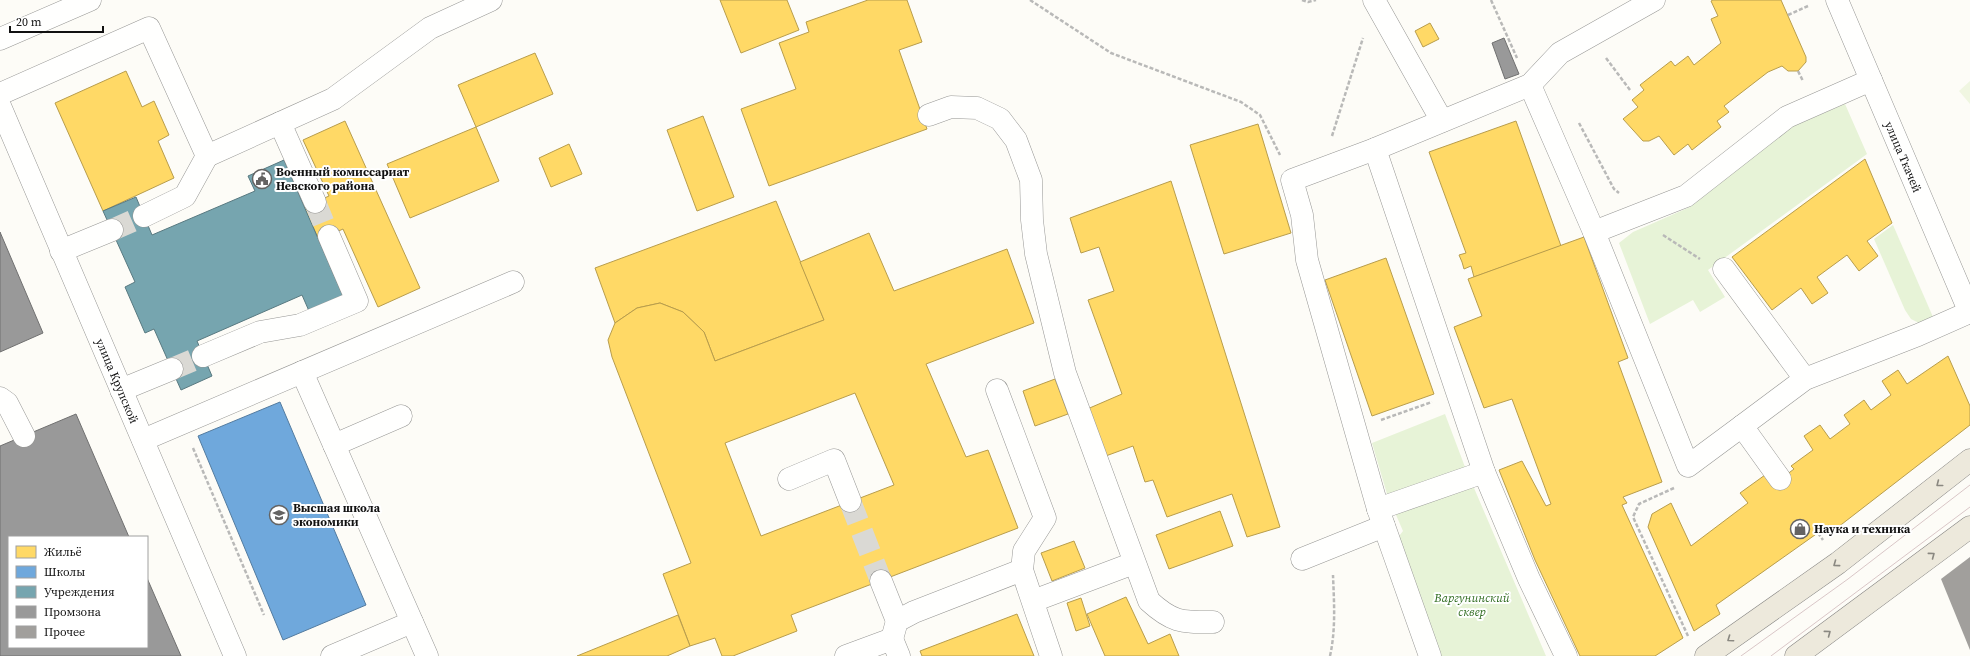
<svg xmlns="http://www.w3.org/2000/svg" width="1970" height="656" font-family="'Source Serif 4',serif">
  <style>
    .green { fill: #e7f3d7 }
    .pitch { fill: #f0f6e1 }
    .homes { fill: #ffd966; stroke: #b89d4c; fill-rule: evenodd }
    .schools { fill: #6fa8dc; stroke: #537b9f }
    .public { fill: #76a5af; stroke: #587980 }
    .industry { fill: #999; stroke: #707070 }
    .building { fill: #a19f9c }
    .lines { fill: none; stroke-linecap: round; stroke-linejoin: round }
    .minor-tunnel { stroke: #dad9d4; stroke-width: 22; stroke-dasharray: 22 11; stroke-linecap: butt }
    .minor-casing { stroke: #979795; stroke-width: 23 }
    .major-casing { stroke: #858482; stroke-width: 23 }
    .path { stroke: #b9b9b8; stroke-width: 2.5; stroke-dasharray: 4 2; stroke-linecap: butt }
    .minor { stroke: #fffffe; stroke-width: 22 }
    .major { stroke: #ede9dc; stroke-width: 22 }
    .tram { stroke: #d9c6c7; stroke-width: 1 }
    .oneway { stroke: #8a8881 }
    .labels { text-anchor: middle; dominant-baseline: central; stroke-width: 4; stroke-linejoin: round; paint-order: stroke }
    .street-label { font-size: 12px; fill: #111; stroke: #fff }
    .poi-label { font-size: 12px; font-weight: bold; fill: #111; stroke: #fff; text-anchor: start }
    .park-label { font-size: 12px; font-style: italic; fill: #2f6b1f; stroke: #fff }
  </style>
  <rect width="100%" height="100%" fill="#fdfcf7"/>
  <!-- green -->
  <g class="green">
    <polygon points="1845,104 1867,154 1708,270 1725,297 1700,312 1693,300 1650,324 1619,243 1633,232 1690,207 1793,126"/>
    <polygon points="1893,225 1933,317 1919,323 1911,319 1905,310 1874,239"/>
    <polygon points="1445,414 1465,467 1546,656 1440,656 1396,540 1403,531 1387,494 1372,443"/>
  </g>
  <!-- pitch -->
  <polygon class="pitch" points="1970,81 1970,104 1959,91"/>
  <!-- homes -->
  <g class="homes">
    <polygon points="720,0 787,0 799,30 741,53"/>
    <polygon points="868,0 907,0 922,42 899,50 927,129 769,186 741,109 796,89 779,43 809,32 806,22"/>
    <polygon points="1713,0 1781,0 1806,57 1806,62 1798,71 1788,71 1782,66 1768,72 1724,106 1729,112 1717,121 1721,127 1692,150 1688,144 1674,155 1659,136 1649,141 1643,141 1623,119 1638,107 1632,100 1644,90 1640,85 1671,61 1675,66 1688,56 1694,65 1721,43 1711,19 1718,16 1711,1"/>
    <polygon points="1430,23 1439,39 1423,47 1415,31"/>
    <polygon points="535,53 553,94 476,127 458,85"/>
    <polygon points="126,71 142,107 154,101 169,135 158,141 174,178 103,211 55,103"/>
    <polygon points="703,116 734,197 697,211 667,130"/>
    <polygon points="345,121 420,288 378,307 343,229 319,240 304,207 329,196 303,140"/>
    <polygon points="1516,121 1561,246 1474,277 1471,266 1464,269 1462,262 1459,255 1466,253 1429,152"/>
    <polygon points="1258,124 1291,233 1224,254 1190,145"/>
    <polygon points="476,127 499,181 410,218 387,164"/>
    <polygon points="569,144 582,174 551,187 539,158"/>
    <polygon points="1865,159 1892,223 1867,241 1878,256 1859,271 1847,255 1817,277 1828,293 1812,304 1801,288 1772,310 1732,257"/>
    <polygon points="1171,181 1280,527 1247,537 1232,494 1167,517 1153,480 1145,482 1133,446 1103,457 1085,410 1122,394 1088,300 1114,291 1099,247 1081,253 1070,218"/>
    <polygon points="776,201 824,320 715,361 704,332 683,312 660,303 637,308 615,323 595,268"/>
    <path d="M869,233L894,291L1007,249L1034,323L926,364L966,457L988,450L1018,528L791,615L797,631L733,656H722L715,638L690,646L663,574L691,563L612,357L608,340L615,323L637,308L660,303L683,312L704,332L715,361L824,320L800,262ZM855,393L894,485L761,536L725,443Z"/>
    <polygon points="1584,237 1628,358 1618,362 1662,482 1623,497 1627,503 1622,505 1683,638 1655,656 1580,656 1535,560 1499,470 1522,461 1546,506 1551,504 1512,399 1484,408 1454,327 1482,316 1468,279"/>
    <polygon points="1386,258 1434,394 1372,416 1325,280"/>
    <polygon points="1948,356 1970,406 1970,425 1833,531 1829,525 1716,605 1720,614 1694,631 1648,527 1652,514 1671,503 1691,546 1748,503 1740,493 1765,475 1773,485 1794,469 1791,466 1813,450 1804,436 1820,425 1830,439 1850,424 1844,415 1864,400 1871,410 1891,395 1882,381 1898,370 1907,384"/>
    <polygon points="1055,379 1068,414 1035,426 1023,391"/>
    <polygon points="1220,511 1233,546 1169,569 1156,535"/>
    <polygon points="1074,541 1085,568 1052,581 1041,553"/>
    <polygon points="1126,597 1148,644 1170,634 1179,656 1105,656 1087,614"/>
    <polygon points="1081,598 1090,626 1076,631 1067,603"/>
    <polygon points="1017,614 1034,656 922,656 920,651"/>
    <polygon points="678,615 690,646 667,656 577,656"/>
  </g>
  <!-- schools -->
  <polygon class="schools" points="280,402 366,605 283,640 198,436"/>
  <!-- public -->
  <polygon class="public" points="284,160 343,296 309,311 302,295 197,341 212,376 181,390 154,329 145,333 125,287 135,282 103,211 136,197 152,235 255,191 248,176"/>
  <!-- industry -->
  <g class="industry">
    <polygon points="1504,38 1519,74 1505,79 1492,43"/>
    <polygon points="0,232 43,333 0,352"/>
    <polygon points="76,414 129,537 9,537 9,647 147,647 147,578 181,656 0,656 0,446"/>
  </g>
  <!-- building -->
  <polygon class="building" points="1970,557 1970,650 1941,579"/>
  <g class="lines">
    <!-- minor-tunnel -->
    <g class="minor-tunnel">
      <polyline points="315,202 329,236"/>
      <polyline points="112,230 144,216"/>
      <polyline points="172,369 203,356"/>
      <polyline points="850,501 881,581"/>
    </g>
    <defs>
      <g id="minor">
        <polyline points="1374,0 1442,121"/>
        <polyline points="1654,0 1560,53 1530,85 1594,232 1688,466 1742,426"/>
        <polyline points="1837,0 1970,313"/>
        <polyline points="0,39 90,0"/>
        <polyline points="1530,85 1375,149 1484,472 1529,579 1566,656"/>
        <polyline points="0,94 149,28 207,156 185,196 144,216"/>
        <polyline points="0,106 235,656"/>
        <path d="M929,115L951,107L977,108L1000,119L1016,140L1031,180L1032,220L1036,254L1065,373L1149,601C1173,623 1182,622 1213,622"/>
        <polyline points="280,123 315,202"/>
        <polyline points="1375,149 1292,180 1302,215 1307,260 1378,509 1430,656"/>
        <polyline points="207,156 333,99 430,28 491,0"/>
        <polyline points="1594,232 1686,196 1787,117 1871,80"/>
        <polyline points="61,251 112,230"/>
        <polyline points="1724,269 1805,379"/>
        <polyline points="203,356 260,332 300,325 357,301 329,236"/>
        <polyline points="302,372 427,656"/>
        <polyline points="121,390 172,369"/>
        <polyline points="997,390 1045,518 1024,551 1022,570 1051,656"/>
        <polyline points="0,398 7,403 24,436"/>
        <polyline points="143,440 513,282"/>
        <polyline points="334,445 401,416"/>
        <polyline points="789,479 834,460 850,501"/>
        <polyline points="1780,479 1742,426 1805,379 1918,335 1970,312"/>
        <polyline points="1378,509 1484,472"/>
        <polyline points="1302,559 1384,526"/>
        <polyline points="881,581 897,621"/>
        <polyline points="1033,601 1134,563"/>
        <polyline points="892,639 899,656"/>
        <polyline points="332,656 412,622"/>
        <polyline points="846,656 892,639 897,621 914,612 1022,570"/>
      </g>
      <g id="major">
        <polyline points="1706,656 1838,563 1970,460"/>
        <polyline points="1796,656 1970,527"/>
      </g>
    </defs>
    <!-- minor casing -->
    <use href="#minor" class="minor-casing"/>
    <!-- major casing -->
    <use href="#major" class="major-casing"/>
    <!-- path -->
    <g class="path">
      <polyline points="1030,0 1111,53 1241,102 1260,115 1280,155"/>
      <polyline points="1302,0 1308,2 1316,0"/>
      <polyline points="1491,0 1517,58"/>
      <polyline points="1788,15 1808,6"/>
      <polyline points="1606,58 1630,90"/>
      <polyline points="1798,71 1803,81"/>
      <polyline points="1579,123 1614,189 1619,193"/>
      <polyline points="1332,136 1363,38"/>
      <polyline points="1663,235 1700,259"/>
      <polyline points="1381,420 1432,402"/>
      <polyline points="193,448 264,615"/>
      <polyline points="1674,488 1639,504 1633,517 1688,636"/>
      <polyline points="1818,533 1823,540"/>
      <path d="M1330,656C1336,629 1334,602 1333,575"/>
    </g>
    <!-- minor -->
    <use href="#minor" class="minor"/>
    <!-- major -->
    <use href="#major" class="major"/>
    <!-- tram -->
    <g class="tram">
      <polyline points="1741,656 1848,579 1970,485"/>
      <polyline points="1771,656 1970,507"/>
    </g>
  </g>
  <!-- one-way arrows -->
  <defs><path id="oneway-chevron" d="M-2-3.5L2.5 0L-2 3.5" fill="none" stroke-width="1.6" stroke-linecap="round" stroke-linejoin="round"/></defs>
  <g class="oneway">
    <use href="#oneway-chevron" transform="translate(1939 484) rotate(142)"/>
    <use href="#oneway-chevron" transform="translate(1932 555) rotate(-37)"/>
    <use href="#oneway-chevron" transform="translate(1836 564) rotate(144)"/>
    <use href="#oneway-chevron" transform="translate(1828 633) rotate(-37)"/>
    <use href="#oneway-chevron" transform="translate(1730 639) rotate(145)"/>
  </g>
  <!-- icons -->
  <defs>
    <symbol id="civic-ring" viewBox="-11 -11 22 22"><circle r="9.5" fill="#fff" stroke="#646362" stroke-width="1.5"/><path d="M-.6-6.5H3V-4.5H.6V-3L4-1V1h2V6H-6V1h2V-1L-.6-3ZM-1.2 2.5V6h2.4V2.5Z" fill="#646362"/></symbol>
    <symbol id="university-ring" viewBox="-11 -11 22 22"><circle r="9.5" fill="#fff" stroke="#646362" stroke-width="1.5"/><path d="M0-5L7-2L0 1L-7-2ZM-4 1L0 2.5L4 1V4Q0 6-4 4Z" fill="#646362"/></symbol>
    <symbol id="shop-ring" viewBox="-11 -11 22 22"><circle r="9.5" fill="#fff" stroke="#646362" stroke-width="1.5"/><path d="M-5-2.5h2.3a2.7 3.5 0 0 1 5.4 0H5L5.5 6h-11ZM-1.5-2.5h3a1.5 2.3 0 0 0-3 0Z" fill="#646362"/></symbol>
  </defs>
  <g fill-rule="evenodd">
    <use href="#civic-ring" x="251" y="168" width="22" height="22"/>
    <use href="#university-ring" x="268" y="504" width="22" height="22"/>
    <use href="#shop-ring" x="1789" y="518" width="22" height="22"/>
  </g>
  <g class="labels">
    <!-- street labels -->
    <g class="street-label">
      <text transform="translate(1903 157) rotate(67)">улица Ткачей</text>
      <text transform="translate(117 381) rotate(67)">улица Крупской</text>
    </g>
    <!-- poi labels -->
    <g class="poi-label">
      <text x="276" y="172">Военный комиссариат<tspan x="276" dy="14">Невского района</tspan></text>
      <text x="293" y="508">Высшая школа<tspan x="293" dy="14">экономики</tspan></text>
      <text x="1814" y="529">Наука и техника</text>
    </g>
    <!-- park labels -->
    <g class="park-label">
      <text x="1472" y="598">Варгунинский<tspan x="1472" dy="14">сквер</tspan></text>
    </g>
  </g>
  <!-- legend -->
  <rect x="8" y="536" width="140" height="112" fill="#ffffff" stroke="#a0a0a0"/>
  <rect x="16" y="546" width="20" height="12" fill="#ffd966" stroke="#a0a0a0"/>
  <text x="44" y="556" font-size="12" fill="#111111">Жильё</text>
  <rect x="16" y="566" width="20" height="12" fill="#6fa8dc" stroke="#a0a0a0"/>
  <text x="44" y="576" font-size="12" fill="#111111">Школы</text>
  <rect x="16" y="586" width="20" height="12" fill="#76a5af" stroke="#a0a0a0"/>
  <text x="44" y="596" font-size="12" fill="#111111">Учреждения</text>
  <rect x="16" y="606" width="20" height="12" fill="#999999" stroke="#a0a0a0"/>
  <text x="44" y="616" font-size="12" fill="#111111">Промзона</text>
  <rect x="16" y="626" width="20" height="12" fill="#a19f9c" stroke="#a0a0a0"/>
  <text x="44" y="636" font-size="12" fill="#111111">Прочее</text>
  <!-- scale -->
  <path d="M10 26v6h93v-6" fill="none" stroke="#111111" stroke-width="2"/>
  <text x="16" y="26" font-size="12" fill="#111111" stroke="#ffffff" stroke-width="3" paint-order="stroke">20 m</text>
</svg>
